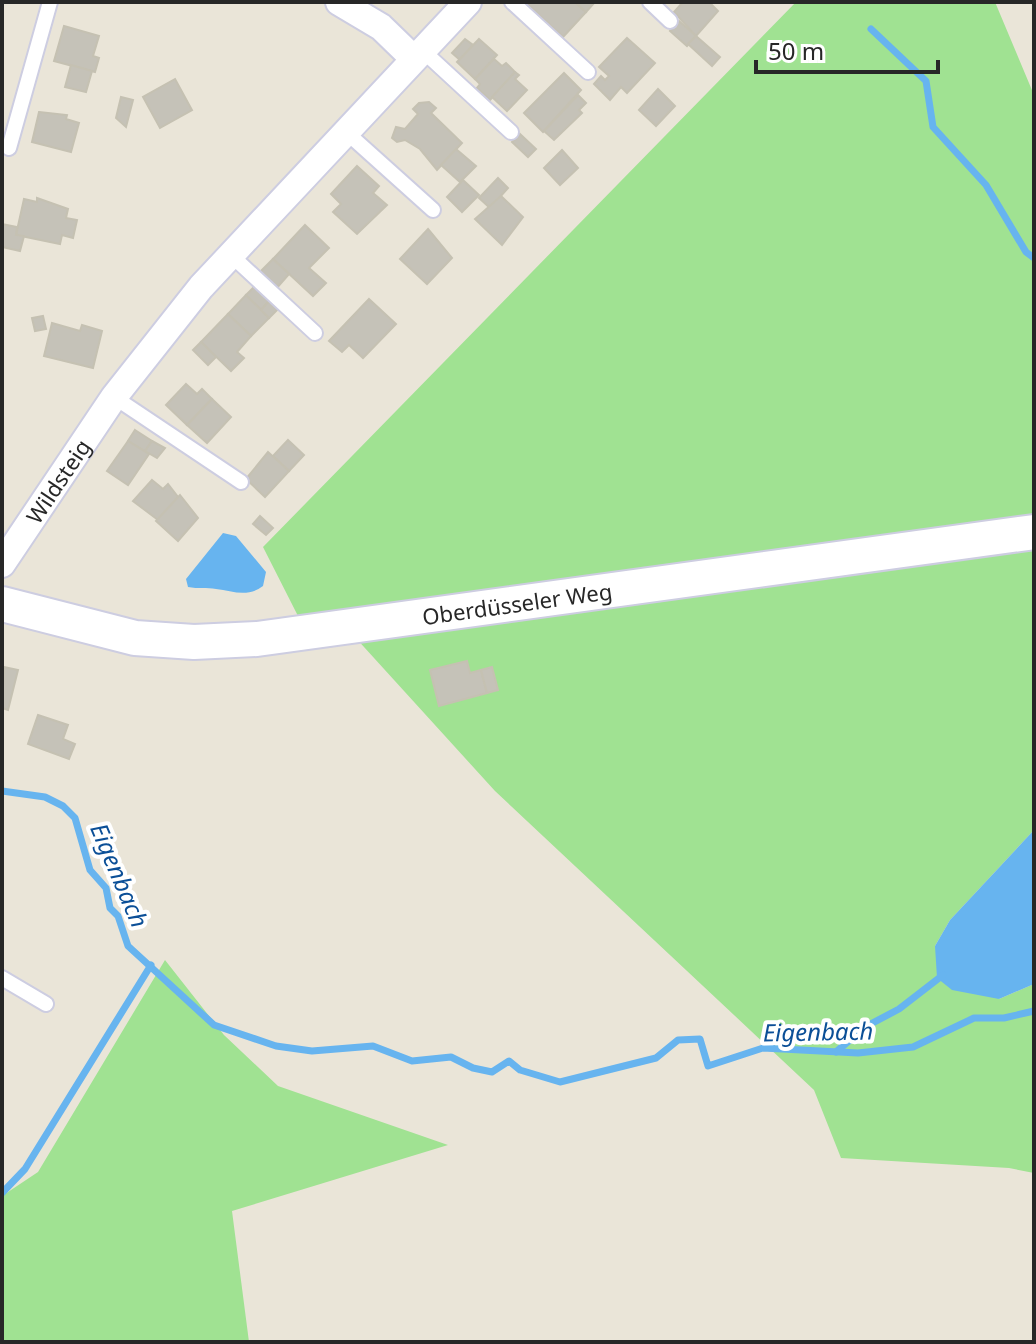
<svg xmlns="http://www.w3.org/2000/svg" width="1036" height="1344" font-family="'Noto Sans',sans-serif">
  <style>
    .green { fill: #a0e292 }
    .water { fill: #67b4ef }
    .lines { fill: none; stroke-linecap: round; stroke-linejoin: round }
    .stream { stroke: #67b4ef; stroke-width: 7 }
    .building { fill: #c5c2b8; stroke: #c5c1b2; stroke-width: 2 }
    .service-casing { stroke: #cdcde1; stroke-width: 18 }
    .minor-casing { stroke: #cdcde1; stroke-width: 30 }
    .tertiary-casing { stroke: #cdcde1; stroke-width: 38 }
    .service { stroke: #fff; stroke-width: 14 }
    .minor { stroke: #fff; stroke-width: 26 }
    .tertiary { stroke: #fff; stroke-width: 34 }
    .labels { text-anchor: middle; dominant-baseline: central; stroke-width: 8; stroke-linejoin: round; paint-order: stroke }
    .street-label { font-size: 22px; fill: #272727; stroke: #fff }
    .water-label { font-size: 24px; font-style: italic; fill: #0b4f97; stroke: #fff }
  </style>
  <rect width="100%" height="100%" fill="#eae5d8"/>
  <!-- green -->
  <g class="green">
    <polygon points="796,2 995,2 1034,95 1034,830 950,920 935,946 999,999 1034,984 1034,1173 1009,1168 841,1158 814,1090 495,791 354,636 298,616 263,547"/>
    <polygon points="165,960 224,1035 278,1086 448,1145 232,1211 249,1342 2,1342 2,1196 38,1172"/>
  </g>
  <!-- water -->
  <g class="water">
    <path d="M223,533L236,536L266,572L263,586C247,598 233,591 216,589C207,587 198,589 188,587L186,579Z"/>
    <polygon points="1034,830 1034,984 999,999 952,990 937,978 935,946 950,920"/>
  </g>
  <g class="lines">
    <!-- stream -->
    <g class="stream">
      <polyline points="871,29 926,81 933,127 986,185 1026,252 1034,258"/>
      <polyline points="2,791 45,797 63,806 75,818 90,870 106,888 110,908 118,916 128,946 214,1025 276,1046 312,1051 373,1046 412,1061 451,1057 473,1068 492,1072 509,1061 520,1070 560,1082 656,1058 678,1040 700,1039 708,1066 763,1048 858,1053 913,1047 974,1018 1004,1018 1034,1011"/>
      <polyline points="836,1052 865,1027 899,1009 943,975"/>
      <polyline points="2,1193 25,1169 151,965"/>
    </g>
  </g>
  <!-- building -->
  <g class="building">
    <polygon points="525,2 575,2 586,12 563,37"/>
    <polygon points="575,2 595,2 586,12"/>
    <polygon points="683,2 709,2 718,11 696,36 674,12"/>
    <polygon points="679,21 696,36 687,46 670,31"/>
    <polygon points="64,26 99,36 93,56 99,58 95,72 54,61"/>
    <polygon points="696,36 720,57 712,66 688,44"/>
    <polygon points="627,38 655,63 627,93 621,87 610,100 594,84 601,76 605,80 609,76 599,67"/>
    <polygon points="465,39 473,45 460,60 452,53"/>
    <polygon points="479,39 497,55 475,79 457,62"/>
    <polygon points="494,59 502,66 506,63 515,72 490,100 477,88 480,84 475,79"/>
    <polygon points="71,65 92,71 86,92 65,87"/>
    <polygon points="515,72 519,75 515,79 527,90 507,111 492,97"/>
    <polygon points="564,73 581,90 543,132 524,113"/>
    <polygon points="175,79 192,110 160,128 143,97"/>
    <polygon points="658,89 675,106 656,126 639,110"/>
    <polygon points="578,95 586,103 579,110 582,113 554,140 544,131"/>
    <polygon points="121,97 133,100 126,127 116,118"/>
    <polygon points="429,102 436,108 431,113 462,143 437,170 420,149 405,140 397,142 392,138 396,127 405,129 418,114 413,109 419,103"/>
    <polygon points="39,112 67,115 66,119 79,123 71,152 32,142"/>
    <polygon points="520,134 536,149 528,157 512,142"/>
    <polygon points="456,149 476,166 460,182 441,165"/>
    <polygon points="562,150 578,168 560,185 544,168"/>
    <polygon points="357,166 379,186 373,193 387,205 357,234 333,212 341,204 331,194"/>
    <polygon points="498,178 508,188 490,208 479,198"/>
    <polygon points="463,180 479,195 462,212 447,197"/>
    <polygon points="501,196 523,217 502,245 475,219"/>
    <polygon points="37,198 68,209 66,218 77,220 73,238 62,235 60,244 16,235 24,199 37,202"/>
    <polygon points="2,224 17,227 16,235 24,236 20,251 2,247"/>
    <polygon points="305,225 329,248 309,268 326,283 313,296 273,259"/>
    <polygon points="428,229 452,258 427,284 400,259"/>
    <polygon points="273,259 289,274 275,290 258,274"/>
    <polygon points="254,287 269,301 261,310 246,295"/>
    <polygon points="246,295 269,318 251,336 228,314"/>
    <polygon points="369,299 396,324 363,358 349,345 342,352 329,341"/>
    <polygon points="269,301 278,309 269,318 261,310"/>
    <polygon points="228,314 251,336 237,352 244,358 231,371 201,342"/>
    <polygon points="43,316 46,329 35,331 32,318"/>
    <polygon points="52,323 80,331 82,325 102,331 93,368 44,356"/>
    <polygon points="201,342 216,357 208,365 193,350"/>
    <polygon points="186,384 197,394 202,389 212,399 187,425 166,405"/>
    <polygon points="212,399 231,417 207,443 187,425"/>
    <polygon points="135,430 152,441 145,451 128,441"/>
    <polygon points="288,440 304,455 289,471 273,456"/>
    <polygon points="128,441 149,454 128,485 107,471"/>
    <polygon points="152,441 165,448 157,458 145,451"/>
    <polygon points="268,452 289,471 265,497 246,479"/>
    <polygon points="152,480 163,489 168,484 178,497 158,520 133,501"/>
    <polygon points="180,495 198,518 178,541 156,521"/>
    <polygon points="260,516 273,528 266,535 253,524"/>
    <polygon points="467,661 470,673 481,670 487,693 439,706 430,670"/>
    <polygon points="4,667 18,670 8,710 2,708"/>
    <polygon points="492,667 498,690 487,693 481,670"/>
    <polygon points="38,715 68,725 63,739 75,744 69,759 28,744"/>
  </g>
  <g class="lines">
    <defs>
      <g id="service">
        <polyline points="512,2 588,72"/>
        <polyline points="650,2 670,21"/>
        <polyline points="422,50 511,132"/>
        <polyline points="345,131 433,210"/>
        <polyline points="9,148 50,2"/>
        <polyline points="231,255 315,333"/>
        <polyline points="114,397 241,482"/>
        <polyline points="2,978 46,1004"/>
      </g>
      <g id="minor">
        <polyline points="339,2 381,27 414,59"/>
        <path id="s1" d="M2,564L114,397L201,287L468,2"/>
      </g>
      <g id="tertiary">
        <path id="s2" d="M2,604L135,638L194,642L257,639L1034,532"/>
      </g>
    </defs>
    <!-- service casing -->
    <use href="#service" class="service-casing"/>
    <!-- minor casing -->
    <use href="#minor" class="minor-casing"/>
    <!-- tertiary casing -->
    <use href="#tertiary" class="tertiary-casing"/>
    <!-- service -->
    <use href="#service" class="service"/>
    <!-- minor -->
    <use href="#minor" class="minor"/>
    <!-- tertiary -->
    <use href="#tertiary" class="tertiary"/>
  </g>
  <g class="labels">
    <!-- street labels -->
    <g class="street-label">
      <text stroke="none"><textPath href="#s1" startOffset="100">Wildsteig</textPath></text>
      <text stroke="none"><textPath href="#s2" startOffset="522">Oberdüsseler Weg</textPath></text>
    </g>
    <!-- water labels -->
    <g class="water-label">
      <text transform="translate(120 875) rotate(67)">Eigenbach</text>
      <text transform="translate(818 1031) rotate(-1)">Eigenbach</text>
    </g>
  </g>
  <!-- border -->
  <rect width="1036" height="1344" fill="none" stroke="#272727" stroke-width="8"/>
  <!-- scale -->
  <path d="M756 60v12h182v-12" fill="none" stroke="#272727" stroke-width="4"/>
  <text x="768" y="60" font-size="24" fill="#272727" stroke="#ffffff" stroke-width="6" paint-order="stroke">50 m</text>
</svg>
